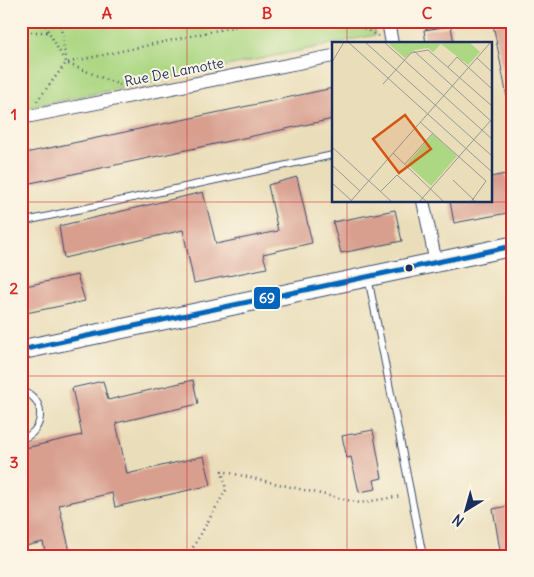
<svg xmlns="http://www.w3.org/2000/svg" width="534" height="577" font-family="Delius,sans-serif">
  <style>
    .green { fill: #acd783; stroke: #648370 }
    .building { fill: #d89f8f }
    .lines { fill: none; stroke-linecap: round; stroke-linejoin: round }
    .lane-casing { stroke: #3a496c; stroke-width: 8 }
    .street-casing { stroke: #3a496c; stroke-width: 14 }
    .secondary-casing { stroke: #3a496c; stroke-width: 21 }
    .path { stroke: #3a496c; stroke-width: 2.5; stroke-dasharray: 1 4; stroke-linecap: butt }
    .lane { stroke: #fff; stroke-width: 6 }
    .street { stroke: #fff; stroke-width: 12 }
    .secondary { stroke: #fff; stroke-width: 19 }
    .bus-1-casing { stroke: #fcf5e5; stroke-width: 9 }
    .bus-1 { stroke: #0065bd; stroke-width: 5 }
    .grid { fill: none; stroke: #d62828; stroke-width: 1; stroke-opacity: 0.55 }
    .bus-dot { fill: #1b2f5e; stroke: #fcf5e5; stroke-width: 2 }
    .labels { text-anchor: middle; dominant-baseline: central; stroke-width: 4; stroke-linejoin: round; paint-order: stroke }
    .street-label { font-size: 14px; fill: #1b2f5e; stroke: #fcf5e5 }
    .inset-road { fill: none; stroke: #979895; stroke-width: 1 }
    .view { fill: #d45514; fill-opacity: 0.15; stroke: #d45514; stroke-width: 2.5 }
    .inset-edge { fill: none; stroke: #1b2f5e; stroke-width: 2.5 }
    .line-badge { stroke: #fcf5e5; stroke-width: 2 }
    .badge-label { font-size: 14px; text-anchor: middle; font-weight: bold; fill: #fff }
    .neatline { fill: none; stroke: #d62828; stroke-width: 2 }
    .grid-label { font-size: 16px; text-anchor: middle; font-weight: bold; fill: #d62828 }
  </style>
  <rect width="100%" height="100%" fill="#fcf5e5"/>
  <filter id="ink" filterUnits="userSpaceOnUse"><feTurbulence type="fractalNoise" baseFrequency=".02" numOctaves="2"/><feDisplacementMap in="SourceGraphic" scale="10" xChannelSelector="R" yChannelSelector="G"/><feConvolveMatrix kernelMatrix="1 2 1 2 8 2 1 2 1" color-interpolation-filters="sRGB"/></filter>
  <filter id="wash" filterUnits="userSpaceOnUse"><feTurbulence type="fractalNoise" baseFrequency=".0096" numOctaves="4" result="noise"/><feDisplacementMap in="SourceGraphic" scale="20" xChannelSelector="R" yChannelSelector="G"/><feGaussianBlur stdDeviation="1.12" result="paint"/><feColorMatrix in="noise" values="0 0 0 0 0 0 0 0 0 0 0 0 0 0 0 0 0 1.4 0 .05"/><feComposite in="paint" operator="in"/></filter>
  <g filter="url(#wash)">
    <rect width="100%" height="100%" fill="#eadeba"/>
    <!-- green -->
    <polygon class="green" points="21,21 373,21 375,35 21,109"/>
    <g id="blocks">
      <!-- building -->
      <g class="building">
        <polygon points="513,21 513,96 507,97 493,24"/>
        <polygon points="451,26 454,44 426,44 424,30"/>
        <polygon points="333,88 333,119 21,185 21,154"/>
        <polygon points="506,174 513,212 454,223 450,201 490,201 490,177"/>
        <polygon points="297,177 312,243 263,254 267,268 194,283 183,230 64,258 59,226 203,192 216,244 278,231 268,185"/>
        <polygon points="395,210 402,241 341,253 333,222"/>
        <polygon points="77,275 85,301 21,314 21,287"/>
        <polygon points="193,380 198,404 116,423 127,474 204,456 211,485 115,507 112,493 59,505 71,556 46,556 43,542 21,547 21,449 82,435 72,388 103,381 108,400"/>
        <polygon points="373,430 382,478 374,480 376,489 359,492 351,457 347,458 342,436"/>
        <polygon points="513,505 513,554 501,556 493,509"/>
      </g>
    </g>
  </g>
  <g filter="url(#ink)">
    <use href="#blocks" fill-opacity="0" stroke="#3a496c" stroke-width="1"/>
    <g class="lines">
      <defs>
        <g id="lane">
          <polyline points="21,222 333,155"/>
          <polyline points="368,277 423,556"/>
          <path d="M21,391C47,397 46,432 21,439"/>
        </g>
        <g id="street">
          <polyline points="388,21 392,44"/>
          <polyline points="21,118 333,56"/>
          <polyline points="423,201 436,263"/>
        </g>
        <polyline id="secondary" points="21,350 513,246"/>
      </defs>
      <!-- lane casing -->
      <use href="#lane" class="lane-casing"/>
      <!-- street casing -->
      <use href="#street" class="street-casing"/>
      <!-- secondary casing -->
      <use href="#secondary" class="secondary-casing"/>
      <!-- path -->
      <g class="path">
        <polyline points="43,21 49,32"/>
        <polyline points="60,21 66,63 120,85"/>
        <polyline points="351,21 378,36"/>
        <polyline points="21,32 49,32 64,60"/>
        <polyline points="37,101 66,63 260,21"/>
        <polyline points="188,556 226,490 222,471 360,503 401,496"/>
      </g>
      <!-- lane -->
      <use href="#lane" class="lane"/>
      <!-- street -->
      <use href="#street" class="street"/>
      <!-- secondary -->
      <use href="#secondary" class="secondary"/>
      <defs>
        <polyline id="bus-1" points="21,350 513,246"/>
      </defs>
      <!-- bus-1 casing -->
      <use href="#bus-1" class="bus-1-casing"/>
      <!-- bus-1 -->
      <use href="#bus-1" class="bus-1"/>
    </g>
  </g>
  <!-- grid -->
  <path class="grid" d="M187,21V556M347,21V44M347,201V556M21,202H513M21,376H513"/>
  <!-- markers -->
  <circle class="bus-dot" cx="409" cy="268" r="4.5"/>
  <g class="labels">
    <!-- street labels -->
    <g class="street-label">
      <text transform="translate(174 72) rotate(-11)">Rue De Lamotte</text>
    </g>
  </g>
  <!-- overview -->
  <g transform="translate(332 42)">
    <rect width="160" height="160" fill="#eadeba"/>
    <path d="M59,0H137L148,10L136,23L109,2L101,10L96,6L83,8L73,16L57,2ZM101,92L125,114L99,144L75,122Z" fill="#acd783"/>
    <path class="inset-road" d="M16,0L160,130M33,0L160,114M52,0L160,97M82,9L160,80M145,16L160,30M0,20L12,0M116,25L125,15L160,47M51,42L79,11L96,8L160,64M88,80L154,139L139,160M0,105L60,160M61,111L112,160M73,122L101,91M0,123L28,149M121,138L144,160M0,141L20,159M49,149L65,133L95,160M18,160L159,0M87,160L160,77"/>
    <path class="view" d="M73,73L99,107L67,131L41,97Z"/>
    <rect width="160" height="160" class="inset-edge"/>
  </g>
  <rect class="line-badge" x="253" y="286" width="28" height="24" rx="5" fill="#0065bd"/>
  <g class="badge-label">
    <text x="267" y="303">69</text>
  </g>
  <!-- margin -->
  <rect width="534" height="577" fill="none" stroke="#fcf5e5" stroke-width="55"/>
  <!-- north arrow -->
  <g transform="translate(466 510) rotate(217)" stroke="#fcf5e5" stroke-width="4" paint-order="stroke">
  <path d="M0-4L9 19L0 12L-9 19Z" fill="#1b2f5e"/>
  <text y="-8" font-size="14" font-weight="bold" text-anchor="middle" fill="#1b2f5e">N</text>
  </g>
  <rect x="28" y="28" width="478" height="522" class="neatline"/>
  <g class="grid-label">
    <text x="107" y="19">A</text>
    <text x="267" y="19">B</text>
    <text x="427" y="19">C</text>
    <text x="14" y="120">1</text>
    <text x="14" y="294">2</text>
    <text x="14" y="468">3</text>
  </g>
</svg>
